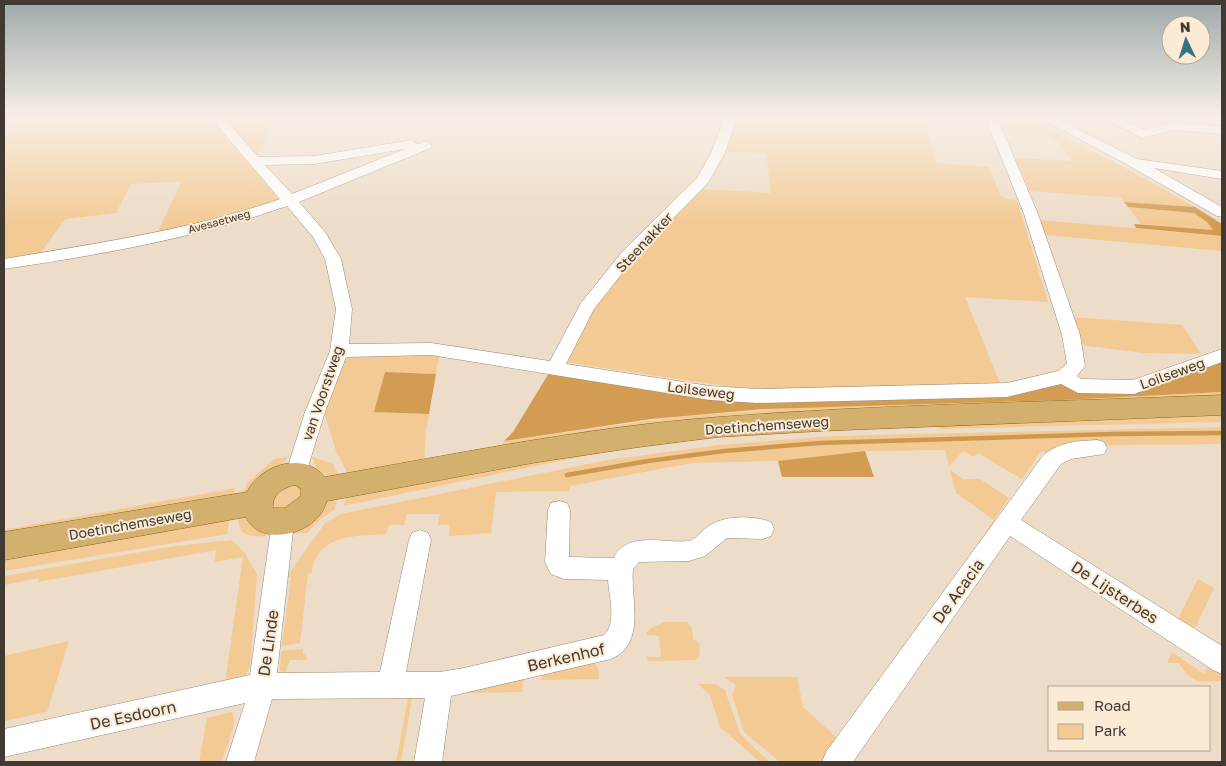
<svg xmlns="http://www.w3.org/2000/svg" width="1226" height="766" font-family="'Golos Text',sans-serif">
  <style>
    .green { fill: #f3ca94 }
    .forest { fill: #d29d53 }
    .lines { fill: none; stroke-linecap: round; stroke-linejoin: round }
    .stream { stroke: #ce994f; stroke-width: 4.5 }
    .minor-casing { stroke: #998976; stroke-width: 1 }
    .major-casing { stroke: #8e641a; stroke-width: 1 }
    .minor { fill: #fff; fill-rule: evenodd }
    .major { fill: #d4b06e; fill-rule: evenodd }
    .labels { text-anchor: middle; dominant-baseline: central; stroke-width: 4; stroke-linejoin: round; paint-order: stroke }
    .far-street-label { font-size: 11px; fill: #413a32; stroke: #fbead4 }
    .street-label { font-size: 14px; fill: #413a32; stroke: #fbead4 }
    .near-street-label { font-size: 16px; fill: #413a32; stroke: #fbead4 }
  </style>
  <rect width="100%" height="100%" fill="#eddcc7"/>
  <!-- green -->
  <g class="green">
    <polygon points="4,117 209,117 282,199 222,219 157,234 181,182 131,184 116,213 65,219 39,255 4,260"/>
    <polygon points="222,117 275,117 258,155"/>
    <polygon points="734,117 923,117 936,163 989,167 1001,197 1017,201 1048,302 965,297 1000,383 818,388 739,388 564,362 591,310 616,277 699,189 771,193 766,153 722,152"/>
    <path d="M996,117H1026L1140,176L1195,207L1124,202L1122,198L1030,191L1015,158L1072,161C1054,128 1034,132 1000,130Z"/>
    <polygon points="1128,207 1194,213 1207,222 1214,231 1141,224"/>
    <polygon points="1039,220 1222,236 1222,251 1045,235"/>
    <polygon points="1071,317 1182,325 1201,354 1144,353 1079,345"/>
    <polygon points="439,355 436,374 385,372 375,412 429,414 426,430 424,463 348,474 336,451 324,412 345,360 351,356"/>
    <polygon points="1222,392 1222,399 499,450 504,441 675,417 800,407 1062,400"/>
    <polygon points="1222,412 1222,422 940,429 938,422 1096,418"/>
    <path d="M1222,427V444L1059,446L1046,453L1041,451L1022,479L978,453L974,457L963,451L949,466L945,450L865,451L778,461L692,463L570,486L569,491L496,492L491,533L449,536L450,525H438L440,514H407L404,525H389L386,534C356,536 316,534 312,573L308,574L300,643L282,646L291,577L286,578L325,523L341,514L608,460L719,445L833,436Z"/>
    <polygon points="665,439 348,505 344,506 346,495"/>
    <path d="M288,457C280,469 256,489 243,494L247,483L274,459Z"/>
    <path d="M313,457L333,464L339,477C326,477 314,471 313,457Z"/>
    <polygon points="950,470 963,479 980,479 1009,498 994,520 999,523 988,537 984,535 994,520 956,493"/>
    <polygon points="293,481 306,491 290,508 276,507 272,503 272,497"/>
    <polygon points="235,488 233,496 4,538 4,530"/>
    <path d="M337,498L335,509L320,519L307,533L293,534C298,521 324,502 337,498Z"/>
    <path d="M239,515H246L266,531V536C249,537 236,536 239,515Z"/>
    <polygon points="230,516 227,534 4,571 4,555"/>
    <polygon points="232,540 245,553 257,574 250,666 245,676 225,683 243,557 215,562 216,550 38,582 39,578 4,585 4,576 175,546"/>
    <polygon points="1198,579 1214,588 1196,626 1192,629 1176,623"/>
    <polygon points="665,622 687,622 692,627 693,639 699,643 700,656 696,660 649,661 647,659 647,657 661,657 659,636 647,635 646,633 651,628"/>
    <polygon points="69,641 47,712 4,721 4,656"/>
    <polygon points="303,649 303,653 307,657 306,660 290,660 285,673 280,670 281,651"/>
    <path d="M1172,652L1204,674L1211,661L1222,672V679L1220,681C1197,682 1191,683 1179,663H1167Z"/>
    <path d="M591,661C599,666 599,670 599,679L541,680L545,669Z"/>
    <polygon points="527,674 523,683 522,692 450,693"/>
    <polygon points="724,677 797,677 803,707 837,738 821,762 780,762 744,732 732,695 736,685"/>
    <polygon points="698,684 715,684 725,690 740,734 770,762 760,762 720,727 710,695"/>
    <polygon points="408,698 412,698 401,762 396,762"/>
    <path d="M232,712C239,722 225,751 221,762H199L207,718Z"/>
  </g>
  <!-- forest -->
  <g class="forest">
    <polygon points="1124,202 1195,207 1222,224 1222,236 1136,228 1134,224 1213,230 1207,222 1194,213 1128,207"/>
    <polygon points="1222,360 1222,392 1062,400 765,409 651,419 504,441 513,432 549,373 703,396 1062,384 1120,393"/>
    <polygon points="385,372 436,374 429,414 374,412"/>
    <polygon points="865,451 874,477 782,477 778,461"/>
  </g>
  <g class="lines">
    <!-- stream -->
    <polyline class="stream" points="567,475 648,461 724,451 820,443 1112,434 1222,433"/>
    <defs>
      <g id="minor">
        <path d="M210,117H223L258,157L314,156L412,140L418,144L426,141L432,145L431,148L299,202L325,232L341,259L352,309L349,344L431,343L550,361L581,303L623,251L697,178L711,153L725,117H737L725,153L708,183L635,257L594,309L566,364L710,386L757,389L1007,383L1058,371L1067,364L1062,335L1024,214L985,117H997L1038,214L1080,335L1085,366L1077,376L1081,379L1133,380L1222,349V362L1134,394L1078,393L1061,384L1007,397L757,403L710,400L431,355L346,357L325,412L306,473L303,479L296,482L289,479L286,473L305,412L330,351L336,309L325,259L313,237L287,206C196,238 99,255 4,269V259C97,243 191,230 280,199ZM405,149L292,194L265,165L314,164Z"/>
        <polygon points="1038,117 1054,117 1137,159 1222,171 1222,179 1154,168 1222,207 1222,217 1217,216 1128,165"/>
        <polygon points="1102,117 1118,117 1143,130 1173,123 1222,126 1222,134 1173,130 1142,138"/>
        <path d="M1097,440L1104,442L1107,448L1104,454L1071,459L1061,464L1021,520L1222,646V674L1213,670L1010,536L853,762H822L826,752L1042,457C1057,442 1077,441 1097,440Z"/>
        <path d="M559,501L567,503L570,510L569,557L614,558C627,530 665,544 689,541C696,539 702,531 707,527C724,515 752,515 771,522L774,529L771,536L763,539L727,538L705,556L689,561L639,562L633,569C630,599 647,644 611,659L451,696L442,762H414L425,698L272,699L254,762H226L245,703L4,757V729L250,675L272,522L275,515L283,512L291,515L294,522L277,673L380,672L409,540L412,533L420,530L428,533L431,540L406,672H440L464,668L604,635C617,624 609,595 608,580L564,579L551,574L545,562L548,510L551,503Z"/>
      </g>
      <path id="major" d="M1222,395V415L820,431L718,437L639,447L538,462L327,501C324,509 321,515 314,521C297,537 258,543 246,517L4,560V532L247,492C261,464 304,451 325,477C456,454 587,427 719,417C886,404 1055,402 1222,395ZM295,485L301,489V496L285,508H273C272,494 282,488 295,485Z"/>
    </defs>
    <!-- minor casing -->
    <use href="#minor" class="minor-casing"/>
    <!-- major casing -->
    <use href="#major" class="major-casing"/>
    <!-- minor -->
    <use href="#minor" class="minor"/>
    <!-- major -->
    <use href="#major" class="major"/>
  </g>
  <!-- sky -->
  <linearGradient id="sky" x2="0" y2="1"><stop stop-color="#9da9ab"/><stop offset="0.52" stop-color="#f7efe6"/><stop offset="1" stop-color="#f7efe6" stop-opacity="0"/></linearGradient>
  <rect width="1226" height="224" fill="url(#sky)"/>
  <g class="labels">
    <!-- far-street labels -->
    <g class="far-street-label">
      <text transform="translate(219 221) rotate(-15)">Avesaetweg</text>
    </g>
    <!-- street labels -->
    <g class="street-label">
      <text transform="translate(644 242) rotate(-47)">Steenakker</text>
      <text transform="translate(1172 373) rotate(-20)">Loilseweg</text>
      <text transform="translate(701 390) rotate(7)">Loilseweg</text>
      <text transform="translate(322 393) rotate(-71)">van Voorstweg</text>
      <text transform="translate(767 425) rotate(-4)">Doetinchemseweg</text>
      <text transform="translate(130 524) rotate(-10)">Doetinchemseweg</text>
    </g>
    <!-- near-street labels -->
    <g class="near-street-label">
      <text transform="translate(958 591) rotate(-54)">De Acacia</text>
      <text transform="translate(1115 592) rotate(33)">De Lijsterbes</text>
      <text transform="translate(268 643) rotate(-82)">De Linde</text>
      <text transform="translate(566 657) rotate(-13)">Berkenhof</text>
      <text transform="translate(133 715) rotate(-12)">De Esdoorn</text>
    </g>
  </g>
  <!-- border -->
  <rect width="1226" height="766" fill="none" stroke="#413a32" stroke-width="10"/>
  <!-- legend -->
  <rect x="1048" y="686" width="162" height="65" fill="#fbead4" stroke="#b1a493"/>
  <rect x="1058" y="702" width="25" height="8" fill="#d4b06e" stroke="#b1a493"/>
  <text x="1094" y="711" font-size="15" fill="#413a32">Road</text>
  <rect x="1058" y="724" width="25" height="15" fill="#f3ca94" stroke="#b1a493"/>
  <text x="1094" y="736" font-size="15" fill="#413a32">Park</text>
  <!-- north arrow -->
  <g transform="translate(1186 40) rotate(356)"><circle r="24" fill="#fbead4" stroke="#b1a493"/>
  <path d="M0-4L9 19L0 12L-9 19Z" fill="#337387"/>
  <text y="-8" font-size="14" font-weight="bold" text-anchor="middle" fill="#413a32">N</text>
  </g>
</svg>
